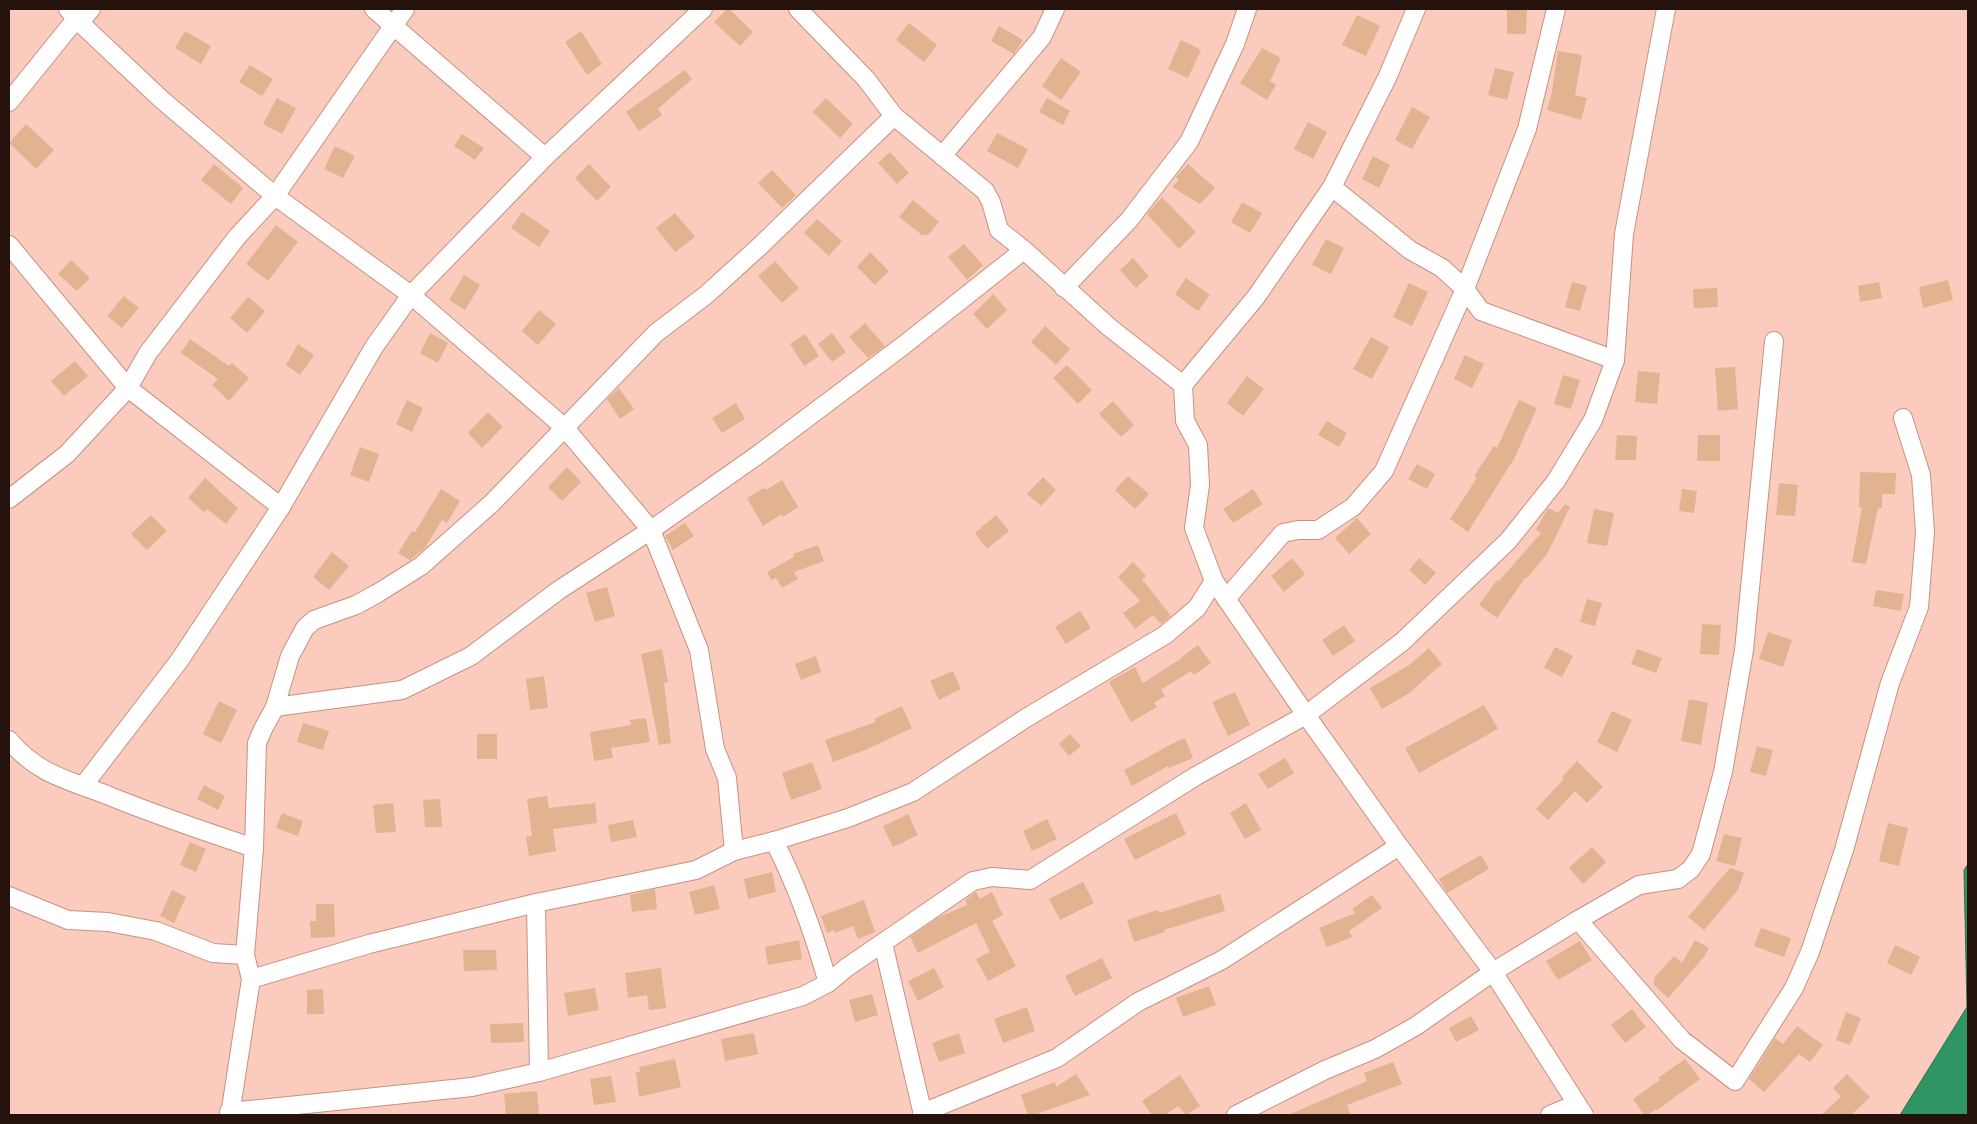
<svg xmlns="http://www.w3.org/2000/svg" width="1977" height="1124" font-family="Figtree,sans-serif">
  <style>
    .water { fill: #309564; stroke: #2d6e4a }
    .building { fill: #e1b390 }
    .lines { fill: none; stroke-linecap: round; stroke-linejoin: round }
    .street-casing { stroke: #c89180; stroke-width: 20 }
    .street { stroke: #fff; stroke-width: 18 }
  </style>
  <rect width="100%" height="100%" fill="#fbccbd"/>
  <!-- water -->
  <polygon class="water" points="1968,864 1968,1115 1900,1115 1967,1007 1964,870"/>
  <!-- building -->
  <g class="building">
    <polygon points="727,9 729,9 753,32 740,46 714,22"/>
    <polygon points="1507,9 1527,9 1526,34 1507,34"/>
    <polygon points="1357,15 1380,26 1366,56 1342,45"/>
    <polygon points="909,23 937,45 924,62 896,40"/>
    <polygon points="999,26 1023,40 1014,54 991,41"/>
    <polygon points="185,31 211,46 201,64 175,48"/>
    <polygon points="581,31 602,64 587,75 565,42"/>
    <polygon points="1181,40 1201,50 1188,78 1168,69"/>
    <polygon points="1262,48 1281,58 1270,81 1276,85 1267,100 1240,83"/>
    <polygon points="1558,51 1582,55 1575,95 1587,98 1581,120 1547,110 1552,92"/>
    <polygon points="1061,58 1081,72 1061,100 1042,86"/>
    <polygon points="250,65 273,79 262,96 239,82"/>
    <polygon points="1495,68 1514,72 1507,100 1488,95"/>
    <polygon points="685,70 692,79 658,109 662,115 639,131 626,112"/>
    <polygon points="277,98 296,108 282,134 263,124"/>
    <polygon points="826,98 853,124 840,138 813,112"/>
    <polygon points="1047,98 1070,111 1063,125 1039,112"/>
    <polygon points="1412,107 1430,117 1412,149 1395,140"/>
    <polygon points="1308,122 1327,132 1313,159 1294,149"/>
    <polygon points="26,124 54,150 36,169 9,143"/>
    <polygon points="997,133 1028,149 1018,168 987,151"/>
    <polygon points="462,134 484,148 475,160 454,146"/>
    <polygon points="335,146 355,156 343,178 324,169"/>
    <polygon points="890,152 909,173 897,184 878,163"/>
    <polygon points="1373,156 1390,165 1379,188 1362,179"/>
    <polygon points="214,164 243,188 231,204 201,180"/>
    <polygon points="589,164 611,187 597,201 575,178"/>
    <polygon points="1188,164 1215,188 1200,204 1172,187 1179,180 1176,177"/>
    <polygon points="772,170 796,195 782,208 758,183"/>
    <polygon points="1162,197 1196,232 1179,249 1147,214"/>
    <polygon points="913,200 939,222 928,235 922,235 899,217"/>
    <polygon points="1242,202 1262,213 1250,233 1231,222"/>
    <polygon points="522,212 550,231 539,247 511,228"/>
    <polygon points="675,213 695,237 675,252 656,228"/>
    <polygon points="817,219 842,241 829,256 804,233"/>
    <polygon points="276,225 298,242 268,281 246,264"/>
    <polygon points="1326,239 1344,248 1331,274 1312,265"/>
    <polygon points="964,244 983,265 967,280 948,257"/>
    <polygon points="870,252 889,271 875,285 857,267"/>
    <polygon points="1133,258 1149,276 1136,288 1120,270"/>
    <polygon points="71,260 90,278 77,291 58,274"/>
    <polygon points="775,261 799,288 782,303 758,276"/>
    <polygon points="464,275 480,285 465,310 449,300"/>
    <polygon points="1186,278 1210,295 1198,311 1175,294"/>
    <polygon points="1948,280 1953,300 1923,308 1919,287"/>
    <polygon points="1572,282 1587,286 1580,311 1565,307"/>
    <polygon points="1879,282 1882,298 1860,302 1858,286"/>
    <polygon points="1409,283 1428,292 1412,326 1393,317"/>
    <polygon points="1717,288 1718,307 1694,308 1693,289"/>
    <polygon points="993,294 1007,310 987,329 973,314"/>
    <polygon points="124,296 139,308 122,328 107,316"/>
    <polygon points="248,297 265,311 247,333 230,318"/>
    <polygon points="539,310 556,324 538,345 522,331"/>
    <polygon points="865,323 885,346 868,358 849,337"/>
    <polygon points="1045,326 1070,349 1056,365 1031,342"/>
    <polygon points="430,333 448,343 438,363 420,353"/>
    <polygon points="832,333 846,352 832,362 818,344"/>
    <polygon points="805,334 819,356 804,366 790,344"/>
    <polygon points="1371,337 1389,347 1372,379 1353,369"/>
    <polygon points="190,339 229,366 232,363 249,378 229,401 212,385 218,379 181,353"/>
    <polygon points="298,344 314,355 300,375 286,365"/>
    <polygon points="1465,355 1484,364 1472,388 1454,379"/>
    <polygon points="75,361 88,376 64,396 51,381"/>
    <polygon points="1067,365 1092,390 1078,404 1053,378"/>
    <polygon points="1735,367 1738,409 1718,411 1715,368"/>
    <polygon points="1638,371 1660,373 1657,404 1635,402"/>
    <polygon points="1563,375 1580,380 1571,409 1554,404"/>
    <polygon points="1247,376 1264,389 1243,416 1227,403"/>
    <polygon points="619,388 634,409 620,419 607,399"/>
    <polygon points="407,400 423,408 412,432 396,424"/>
    <polygon points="1519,400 1537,408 1514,459 1468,532 1450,519 1477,478 1474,476 1494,446 1497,448"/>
    <polygon points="1113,401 1134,425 1121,437 1099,414"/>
    <polygon points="736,403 745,419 722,433 712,418"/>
    <polygon points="488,412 503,427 482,448 468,433"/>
    <polygon points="1327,421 1347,433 1339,447 1318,435"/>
    <polygon points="1617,435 1637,436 1636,460 1615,460"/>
    <polygon points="1698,435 1720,435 1720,461 1697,461"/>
    <polygon points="360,447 379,454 369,482 350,475"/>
    <polygon points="1417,464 1435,474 1427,489 1408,479"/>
    <polygon points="567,467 581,482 562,501 548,487"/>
    <polygon points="1860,472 1896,473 1895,494 1882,494 1882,508 1878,508 1866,564 1852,562 1862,508 1859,507"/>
    <polygon points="1128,476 1149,494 1135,509 1115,490"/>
    <polygon points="1043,477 1056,490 1041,506 1027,494"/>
    <polygon points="205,478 238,508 226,524 207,509 204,512 188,498"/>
    <polygon points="782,480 798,507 783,517 782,514 763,526 747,498 764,488 766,490"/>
    <polygon points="1779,483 1798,485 1795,516 1776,515"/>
    <polygon points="441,489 460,501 447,523 442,520 425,548 410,560 398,553 412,531 415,532"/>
    <polygon points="1253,489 1263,504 1233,523 1223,509"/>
    <polygon points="1682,489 1697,491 1694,513 1679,511"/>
    <polygon points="1565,504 1570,507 1547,554 1527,578 1526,577 1497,618 1479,605 1497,580 1499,581 1541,533 1536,530 1548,508 1558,513"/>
    <polygon points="1594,509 1614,513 1607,546 1587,543"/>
    <polygon points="151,515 167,531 147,550 131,534"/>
    <polygon points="996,515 1009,531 987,549 975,533"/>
    <polygon points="1357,518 1371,534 1349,554 1335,538"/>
    <polygon points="685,523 694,536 673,550 665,536"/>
    <polygon points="818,545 824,561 794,572 798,579 782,588 776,578 771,580 767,572 794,557 793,554"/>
    <polygon points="332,552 349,566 329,590 313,577"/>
    <polygon points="1292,558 1305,574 1284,592 1271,576"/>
    <polygon points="1419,558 1436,573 1425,585 1409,570"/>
    <polygon points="1133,562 1146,576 1142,579 1171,616 1161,624 1153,615 1135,629 1123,613 1140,601 1118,577"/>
    <polygon points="607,587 615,616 595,622 586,593"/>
    <polygon points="1876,590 1904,594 1901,611 1873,606"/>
    <polygon points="1587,599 1602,603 1595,626 1580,622"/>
    <polygon points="1080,611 1091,628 1066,644 1055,627"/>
    <polygon points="1702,624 1721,625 1719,655 1700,654"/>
    <polygon points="1344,625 1355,641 1333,656 1322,640"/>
    <polygon points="1768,632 1792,640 1783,667 1759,659"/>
    <polygon points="1198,645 1211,663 1194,675 1191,671 1161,690 1165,696 1154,703 1157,707 1131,722 1109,682 1135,667 1143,683 1182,658 1182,657"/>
    <polygon points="1555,647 1573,656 1562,677 1544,668"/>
    <polygon points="1429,648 1442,664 1408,694 1382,709 1370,688 1409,665"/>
    <polygon points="662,649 668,682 664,683 671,743 659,745 641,654"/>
    <polygon points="1637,649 1662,658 1656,673 1631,664"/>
    <polygon points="816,656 821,672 801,680 795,664"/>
    <polygon points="953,671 961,689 939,700 930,681"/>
    <polygon points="544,676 548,708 530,710 526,679"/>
    <polygon points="1235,692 1250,725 1228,736 1212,702"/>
    <polygon points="1689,699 1708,703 1701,745 1681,741"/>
    <polygon points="219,701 237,710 221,743 203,734"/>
    <polygon points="1484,705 1498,729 1419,773 1405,748"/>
    <polygon points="902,706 912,728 865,750 833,762 825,740 876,722 874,719"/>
    <polygon points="1612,711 1632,720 1617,752 1597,742"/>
    <polygon points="646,718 650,742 611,748 613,758 594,761 590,732 631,725 630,720"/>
    <polygon points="303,723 329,731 323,750 297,742"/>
    <rect x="477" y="734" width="20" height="25"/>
    <polygon points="1070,734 1081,746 1069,756 1059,744"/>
    <polygon points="1185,738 1193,758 1169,768 1168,766 1132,786 1124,770 1161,750 1161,749"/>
    <polygon points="1757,746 1773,750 1766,776 1750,772"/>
    <polygon points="1285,758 1294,773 1268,789 1258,774"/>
    <polygon points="1577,761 1603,787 1587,803 1575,791 1548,820 1536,809 1564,779 1562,777"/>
    <polygon points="812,762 822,789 791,800 782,773"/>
    <polygon points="204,785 225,796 218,810 197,799"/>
    <polygon points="547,796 549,808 595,803 597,823 553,829 556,851 529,856 526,837 532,836 527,799"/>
    <polygon points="440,799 442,827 425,827 423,800"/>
    <polygon points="393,803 396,832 376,833 373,805"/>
    <polygon points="1246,803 1261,830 1245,839 1230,813"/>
    <polygon points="282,813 303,821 298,836 276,828"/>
    <polygon points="1176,813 1186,834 1135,860 1124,839"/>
    <polygon points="908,814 918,835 893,847 883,826"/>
    <polygon points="1047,819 1057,839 1032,851 1023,831"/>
    <polygon points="633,820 637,837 611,842 608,825"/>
    <polygon points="1888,823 1908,828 1899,866 1879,861"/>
    <polygon points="1724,834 1742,838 1735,866 1716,861"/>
    <polygon points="190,842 206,849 196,872 180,865"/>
    <polygon points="1592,847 1606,862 1583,884 1569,868"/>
    <polygon points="1481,855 1489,869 1447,893 1439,879"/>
    <polygon points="1730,868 1744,873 1738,890 1704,930 1688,917"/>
    <polygon points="772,872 776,892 748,899 744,879"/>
    <polygon points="1083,882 1094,903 1060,920 1049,899"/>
    <polygon points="714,885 720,909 695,915 689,892"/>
    <polygon points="655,889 657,909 632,912 630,895"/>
    <polygon points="172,890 186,897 174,923 160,916"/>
    <polygon points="976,892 980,899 992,892 1003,915 992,921 1016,966 988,981 976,959 990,952 976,923 918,953 910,937 939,917 967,905 965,900"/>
    <polygon points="1220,894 1225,911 1164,930 1165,932 1134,942 1127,920 1157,910 1159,913"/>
    <polygon points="1372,895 1382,908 1349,931 1352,937 1327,947 1319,928 1355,913 1352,909"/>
    <polygon points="864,900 875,932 858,939 853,926 835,933 834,930 827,933 821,916"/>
    <polygon points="316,904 334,904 335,937 311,938 310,921 316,921"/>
    <polygon points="1761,928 1791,938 1784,957 1754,946"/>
    <polygon points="799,940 802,959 768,965 765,947"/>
    <polygon points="1695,940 1709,948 1704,957 1668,998 1654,985 1654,978 1674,956 1682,963"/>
    <polygon points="1580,941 1592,960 1558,980 1546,961"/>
    <polygon points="1895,945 1920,957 1911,975 1887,963"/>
    <polygon points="463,950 496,950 497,970 464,971"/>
    <polygon points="1102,958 1112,978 1075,996 1065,976"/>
    <polygon points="661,968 666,1008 649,1010 647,995 628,998 625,973"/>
    <polygon points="934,968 944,987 918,1001 908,981"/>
    <polygon points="1209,986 1216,1005 1183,1017 1176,998"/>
    <polygon points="595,988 599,1010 568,1016 564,993"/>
    <polygon points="323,989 324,1014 307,1014 307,990"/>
    <polygon points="872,994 878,1015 855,1022 849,1000"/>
    <polygon points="1027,1007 1035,1031 1003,1043 994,1019"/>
    <polygon points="1632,1009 1646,1027 1625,1043 1611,1025"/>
    <polygon points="1846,1012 1861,1018 1850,1045 1836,1040"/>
    <polygon points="1471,1016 1479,1030 1456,1042 1449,1028"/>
    <polygon points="523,1023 524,1042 491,1043 490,1024"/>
    <polygon points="1797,1026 1823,1045 1810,1062 1799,1054 1764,1092 1749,1079 1775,1038 1783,1044"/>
    <polygon points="754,1033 758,1054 725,1061 721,1039"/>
    <polygon points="959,1033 965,1053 939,1062 932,1043"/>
    <polygon points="675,1059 681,1087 639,1097 636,1072 640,1072 639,1067"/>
    <polygon points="1685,1059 1700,1079 1657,1110 1656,1109 1647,1115 1644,1115 1633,1099 1660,1080 1658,1078"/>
    <polygon points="1393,1062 1402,1084 1347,1105 1351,1115 1288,1115 1367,1081 1364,1073"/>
    <polygon points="1076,1074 1090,1095 1034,1115 1028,1115 1021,1095 1055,1082 1056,1087"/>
    <polygon points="1847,1074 1870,1097 1851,1115 1821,1115 1841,1097 1833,1088"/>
    <polygon points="1180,1075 1200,1106 1186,1115 1178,1106 1165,1115 1152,1115 1142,1101"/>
    <polygon points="611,1076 616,1102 594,1105 590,1079"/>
    <polygon points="537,1091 539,1115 506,1115 504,1094"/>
  </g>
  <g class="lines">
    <defs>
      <g id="street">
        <polyline points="68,9 76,19 161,99 275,196 411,295 564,427 651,530 699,650 715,749 727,778 734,851"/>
        <polyline points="374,9 545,157"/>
        <polyline points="798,9 866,79 894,116 985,191 991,202 999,230 1024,250 1109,327 1183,385 1185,421 1198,445 1200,485 1194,528 1214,581 1306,715 1399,846 1493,972 1584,1115"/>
        <polyline points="9,102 76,19 85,16 91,9"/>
        <polyline points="942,156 1042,37 1055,9"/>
        <polyline points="1332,187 1410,250 1442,268 1465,289 1481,311 1615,360"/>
        <polyline points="9,245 128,388 281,507"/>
        <polyline points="1064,288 1129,220 1189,142 1235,44 1247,9"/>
        <polyline points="1183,385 1256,297 1332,187 1387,78 1416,9"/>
        <polyline points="9,499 67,454 128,388 148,353 237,237 275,196 405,9"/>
        <polyline points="1226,599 1283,533 1298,530 1318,530 1353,507 1384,471 1465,289 1527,129 1556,9"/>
        <polyline points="275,707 402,690 471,656 559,590 651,530 759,454 904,345 1024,250"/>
        <path d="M9,740C37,774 68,780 107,795C155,815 204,831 254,848"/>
        <polyline points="83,786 179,661 281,507 374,347 411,295 545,157 703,9"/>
        <path d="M774,841C798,887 814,934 828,983"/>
        <polyline points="9,896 68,920 108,922 156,931 213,953 245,955"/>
        <polyline points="536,903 539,1072"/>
        <polyline points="1578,920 1682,1040 1735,1081 1794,988 1810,952 1844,850 1890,683 1919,607 1925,532 1921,475 1903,418"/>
        <polyline points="883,943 923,1115"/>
        <polyline points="251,979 369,944 536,903 696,870 734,851 774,841 848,818 913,792 1026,718 1165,635 1197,608 1214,581"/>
        <polyline points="229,1112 472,1087 539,1072 803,996 828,983 846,968 973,881 992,877 1030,880 1196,776 1306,715 1402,642 1508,541 1556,481 1593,420 1615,360 1624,234 1666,9"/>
        <polyline points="922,1113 1057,1058 1138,1002 1222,960 1399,846"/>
        <polyline points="230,1115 251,979 245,955 254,848 257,743 263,729 275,707 290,656 305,628 314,620 356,605 378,593 421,566 492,503 656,333 706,295 759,247 894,116"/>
        <polyline points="1236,1115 1325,1070 1375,1049 1416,1026 1493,972 1578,920 1639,885 1678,879 1691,869 1701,854 1723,772 1744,650 1774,341"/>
        <polyline points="1550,1115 1576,1104"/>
      </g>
    </defs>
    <!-- street casing -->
    <use href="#street" class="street-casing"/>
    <!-- street -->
    <use href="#street" class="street"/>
  </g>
  <!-- border -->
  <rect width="1977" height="1124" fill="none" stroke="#26120c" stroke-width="20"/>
</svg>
